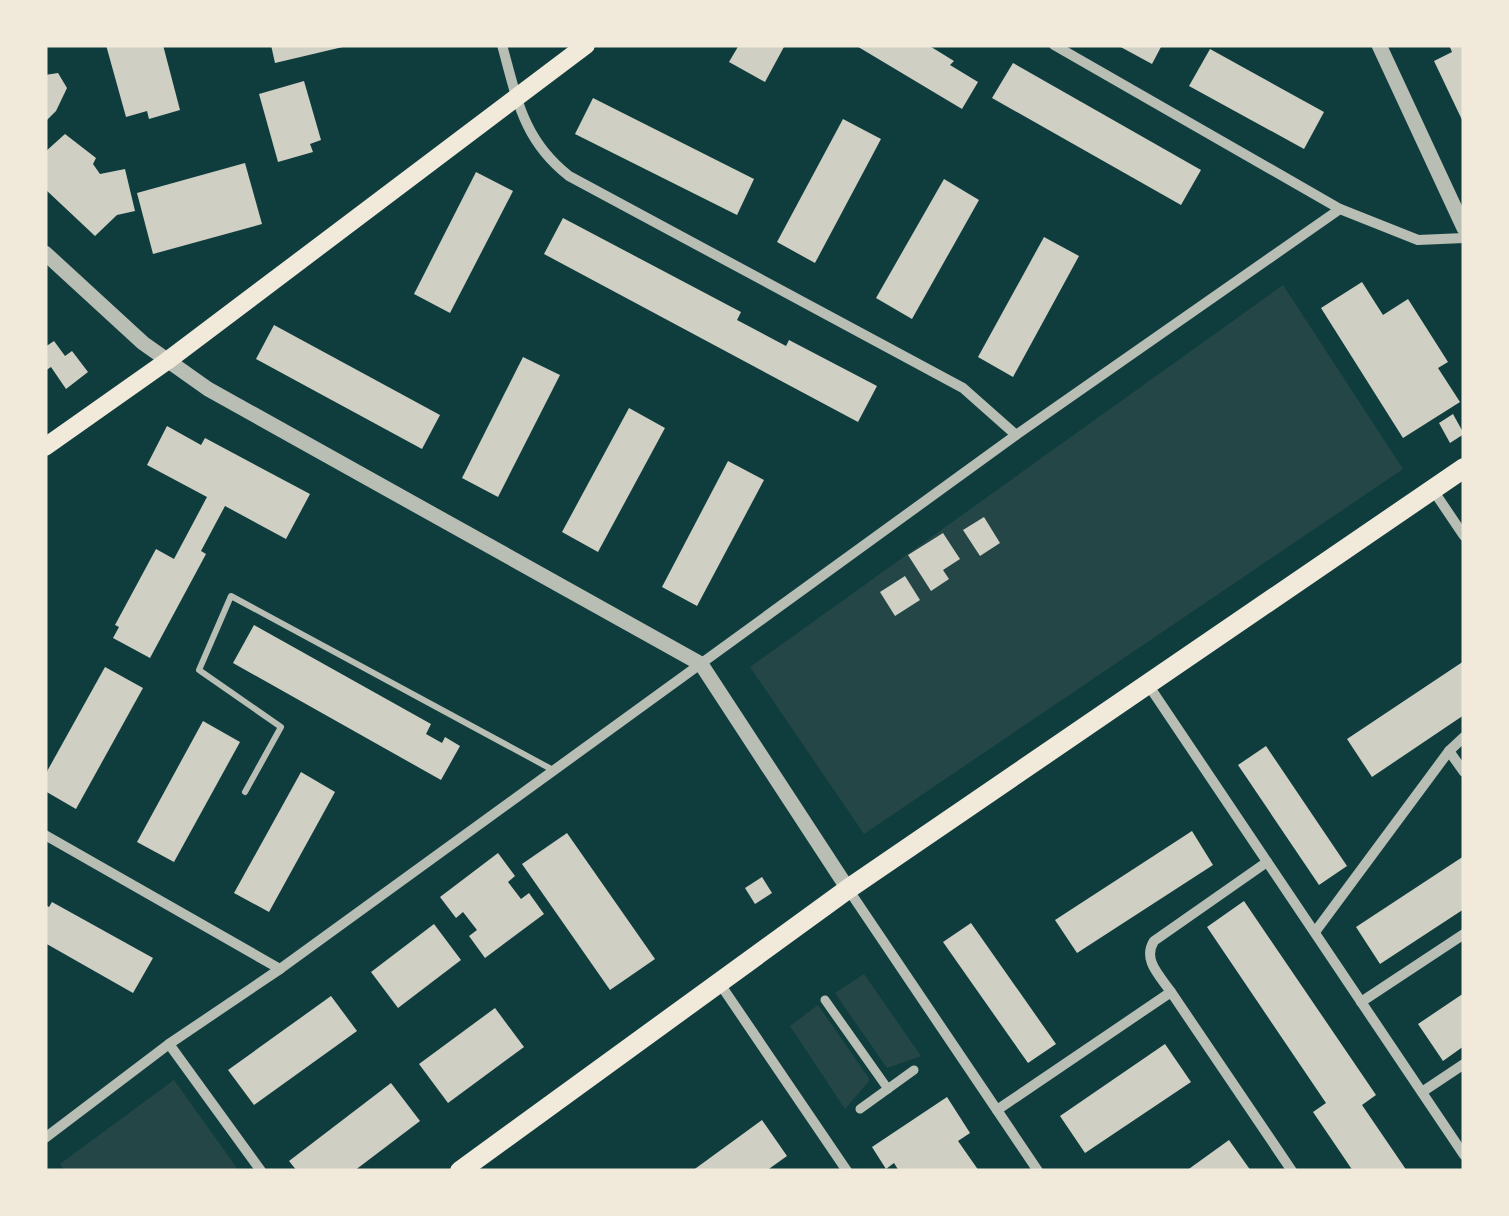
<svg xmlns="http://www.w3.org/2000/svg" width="1509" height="1216" font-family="'Sofia Sans Condensed',sans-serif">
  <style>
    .green { fill: #244646 }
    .building { fill: #cfcfc3 }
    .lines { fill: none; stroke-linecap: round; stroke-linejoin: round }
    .service { stroke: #b8beb3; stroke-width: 6 }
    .pedestrian { stroke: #b8beb3; stroke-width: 9 }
    .minor { stroke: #b8beb3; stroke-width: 10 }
    .tertiary { stroke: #b8beb3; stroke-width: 15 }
    .secondary { stroke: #f1e9da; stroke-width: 18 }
    .primary { stroke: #f1e9da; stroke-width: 20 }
  </style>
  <rect width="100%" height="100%" fill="#0f3d3e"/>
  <!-- green -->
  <g class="green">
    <polygon points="1283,285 1403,469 864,834 750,667"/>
    <polygon points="864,974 921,1056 887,1068 835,993"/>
    <polygon points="818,1005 870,1080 845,1109 790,1026"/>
    <polygon points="174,1080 239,1171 65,1171 60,1164"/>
  </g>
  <!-- building -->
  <g class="building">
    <polygon points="106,45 163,45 180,110 149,119 147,111 126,117"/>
    <polygon points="271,45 347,45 347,46 275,63"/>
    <polygon points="739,45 785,45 765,82 729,62"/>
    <polygon points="855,45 928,45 954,61 950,65 978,82 962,109"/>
    <polygon points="1117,45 1162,45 1152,64"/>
    <polygon points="1449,45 1464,45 1464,124 1434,61 1452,52"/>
    <polygon points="1210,49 1324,112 1304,149 1189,86"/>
    <polygon points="1013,63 1201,170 1181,205 992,98"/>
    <polygon points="58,73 67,88 56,111 45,122 45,75"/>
    <polygon points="304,81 321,140 310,144 313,152 278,162 259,94"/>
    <polygon points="593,98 754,179 737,215 575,134"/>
    <polygon points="843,119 881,139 815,263 777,242"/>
    <polygon points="65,134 96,158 93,164 100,174 125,169 135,211 117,215 95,236 45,189 45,152"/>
    <polygon points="245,163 262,224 153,254 137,193"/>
    <polygon points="476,172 513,191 450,313 414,294"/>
    <polygon points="944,179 979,200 912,319 876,298"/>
    <polygon points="563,218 741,312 737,320 786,346 789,340 877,386 858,422 544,254"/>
    <polygon points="1044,237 1079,256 1013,377 978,357"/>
    <polygon points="1362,282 1383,315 1408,299 1448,362 1438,368 1460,402 1403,438 1321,308"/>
    <polygon points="274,325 440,415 422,449 256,359"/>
    <polygon points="54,341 65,356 72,351 88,372 66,389 51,367 45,371 45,347"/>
    <polygon points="523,357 560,375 498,497 462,478"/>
    <polygon points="629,408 665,428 598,552 562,532"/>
    <polygon points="1453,414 1464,434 1450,443 1439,423"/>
    <polygon points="167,426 201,445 205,438 310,494 286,539 225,506 201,551 206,554 150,658 113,638 119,627 115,625 156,549 174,559 207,497 147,465"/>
    <polygon points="728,461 764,480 697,606 662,587"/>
    <polygon points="984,517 1000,543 980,556 963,530"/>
    <polygon points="943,533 960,559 943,570 949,579 931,591 908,555"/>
    <polygon points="905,576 920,600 895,616 880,592"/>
    <polygon points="254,625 431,724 426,734 442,743 445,737 460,746 441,780 233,663"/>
    <polygon points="1464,661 1464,715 1372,777 1347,739"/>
    <polygon points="105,667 143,688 76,809 45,791 45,775"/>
    <polygon points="203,721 240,742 174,862 137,842"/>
    <polygon points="1266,746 1347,866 1319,885 1238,765"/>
    <polygon points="301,772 335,792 269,912 234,893"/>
    <polygon points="1192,831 1213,865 1077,953 1055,920"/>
    <polygon points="567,833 655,959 610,990 522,864"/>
    <polygon points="498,853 515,876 508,882 521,899 529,893 544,914 485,958 469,936 477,930 463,912 456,918 440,897"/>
    <polygon points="1464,856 1464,909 1380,964 1356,927"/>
    <polygon points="762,877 772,893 755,904 745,888"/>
    <polygon points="1244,901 1376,1095 1362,1105 1407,1171 1353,1171 1313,1112 1326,1103 1207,927"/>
    <polygon points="52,902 153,958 133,993 45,943 45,905 49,907"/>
    <polygon points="971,923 1056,1044 1028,1063 943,942"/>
    <polygon points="434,924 461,960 398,1008 371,972"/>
    <polygon points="1464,993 1464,1046 1443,1061 1418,1024"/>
    <polygon points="331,996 357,1031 254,1105 228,1070"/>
    <polygon points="495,1008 524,1047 448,1103 419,1064"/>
    <polygon points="1165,1044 1191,1082 1085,1153 1060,1116"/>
    <polygon points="391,1083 420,1121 354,1171 297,1171 289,1161"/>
    <polygon points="947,1097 970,1133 958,1141 979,1171 899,1171 894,1163 886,1169 872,1147"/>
    <polygon points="762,1120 787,1156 766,1171 692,1171"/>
    <polygon points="1229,1140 1251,1171 1186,1171"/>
  </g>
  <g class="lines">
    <!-- service -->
    <polyline class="service" points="245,792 281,727 199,670 231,596 553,770"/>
    <!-- pedestrian -->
    <g class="pedestrian">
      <polyline points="825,1000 888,1089"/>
      <polyline points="860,1109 914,1070"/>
    </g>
    <!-- minor -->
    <g class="minor">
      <path d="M502,45C517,99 523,140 569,176L963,388L1016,435"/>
      <polyline points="1054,45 1340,209 1418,240 1464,238"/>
      <polyline points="1433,490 1464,536"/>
      <polyline points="1149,686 1464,1155"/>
      <polyline points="1449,751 1464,772"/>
      <polyline points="45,835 280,969"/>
      <polyline points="848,889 1038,1171"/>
      <polyline points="1315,932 1449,751 1464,737"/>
      <polyline points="718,981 847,1171"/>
      <path d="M1171,992C1160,976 1142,960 1154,941L1267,862"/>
      <polyline points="1361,1002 1464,934"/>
      <polyline points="169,1044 261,1171"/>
      <polyline points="1422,1092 1464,1064"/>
      <polyline points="997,1110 1171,992 1292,1171"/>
      <polyline points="45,1138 169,1044 280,969 1016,435 1340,209"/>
    </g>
    <!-- tertiary -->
    <g class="tertiary">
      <polyline points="1379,45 1464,228"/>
      <polyline points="45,253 143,343 208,389 701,664 848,889"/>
    </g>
    <!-- secondary -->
    <polyline class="secondary" points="45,447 167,361 586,45"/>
    <!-- primary -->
    <polyline class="primary" points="460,1171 848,889 1464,468"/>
  </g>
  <!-- border -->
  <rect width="1509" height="1216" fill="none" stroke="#f1e9da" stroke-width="95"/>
</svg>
